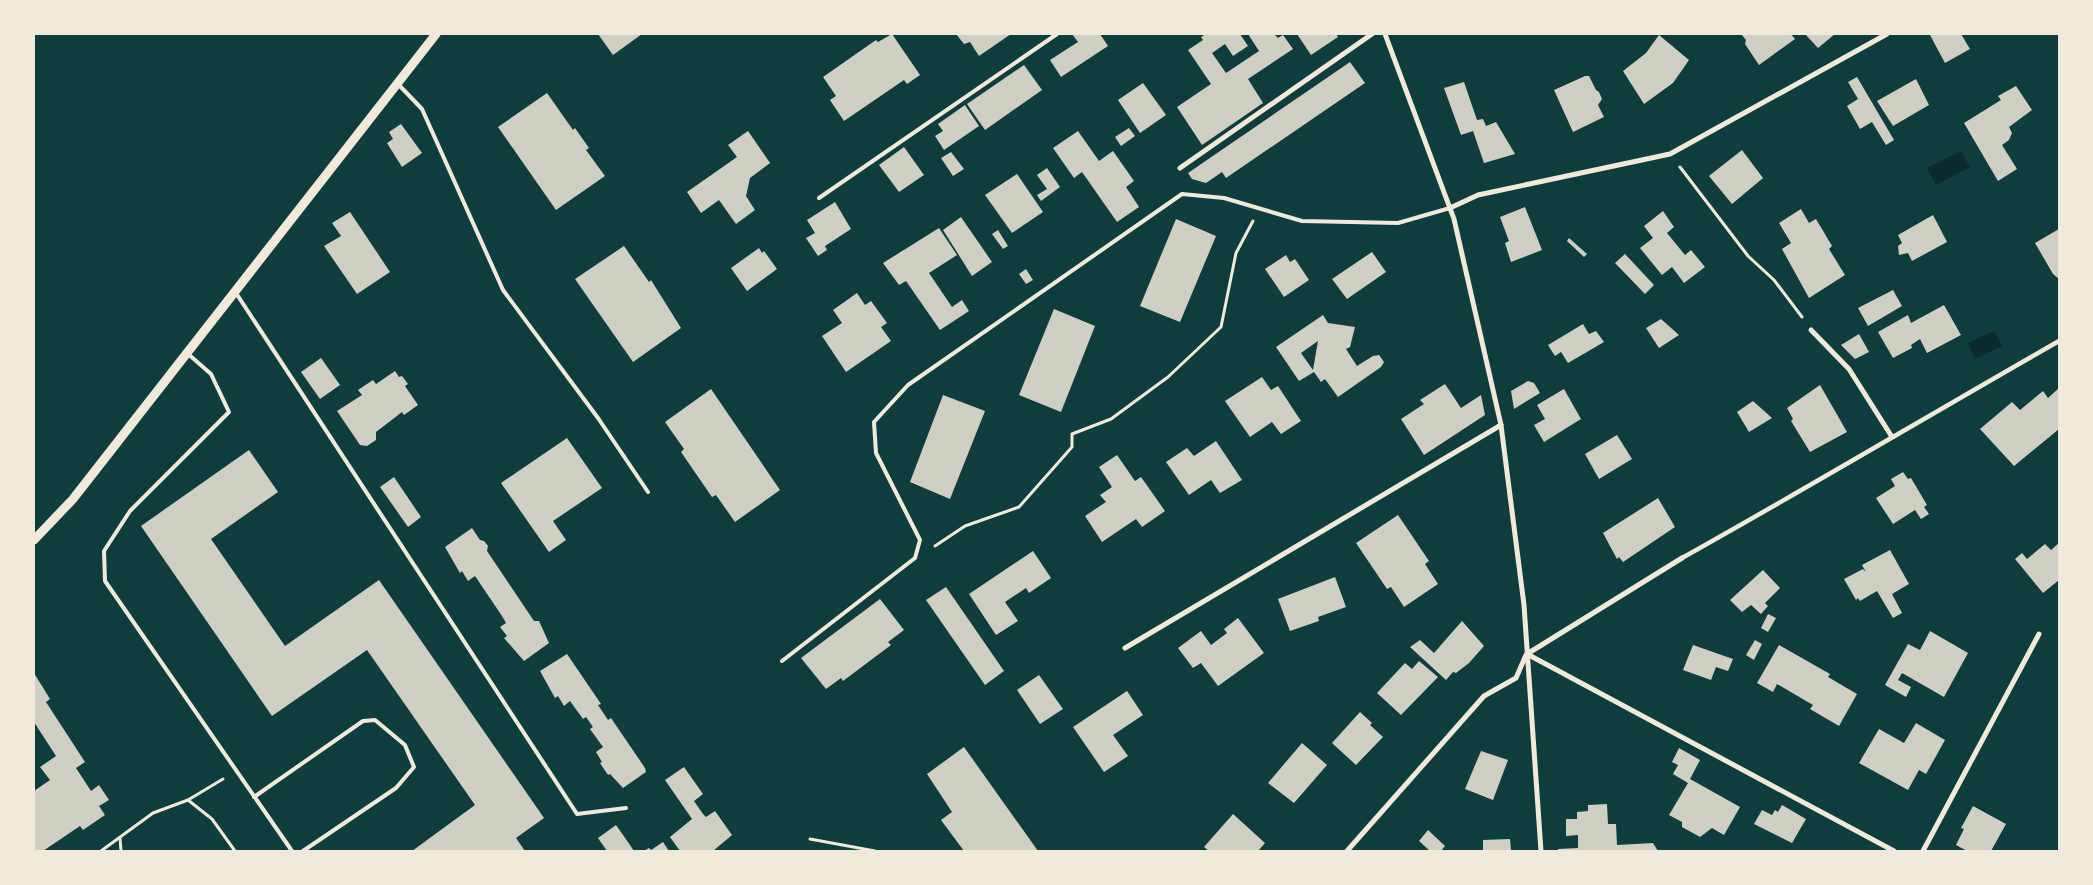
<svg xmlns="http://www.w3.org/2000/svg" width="2093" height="885" font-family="Overpass,sans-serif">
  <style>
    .water { fill: #0a2a2b }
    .building { fill: #cfcfc3; fill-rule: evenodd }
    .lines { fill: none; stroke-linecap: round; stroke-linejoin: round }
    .path { stroke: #f1e9da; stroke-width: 3 }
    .service { stroke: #f1e9da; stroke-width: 4 }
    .pedestrian { stroke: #f1e9da; stroke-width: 4.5 }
    .minor { stroke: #f1e9da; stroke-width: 5 }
    .tertiary { stroke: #f1e9da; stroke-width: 9 }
  </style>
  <rect width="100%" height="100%" fill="#0f3d3e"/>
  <!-- water -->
  <g class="water">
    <polygon points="1961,151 1970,167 1936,185 1927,168"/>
    <polygon points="1994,331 2002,346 1975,359 1968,343"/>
  </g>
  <!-- building -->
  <g class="building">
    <polygon points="598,34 642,34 613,55"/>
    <polygon points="892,34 920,75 907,84 904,80 844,121 830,100 836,96 823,77 876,40 878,42"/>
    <polygon points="956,34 1011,34 979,56 970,42 964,44"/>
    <polygon points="1072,34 1100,34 1108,46 1061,77 1050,60 1078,42"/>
    <polygon points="1206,34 1240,34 1248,46 1233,56 1225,44 1212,53 1226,73 1259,51 1248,34 1274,34 1278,38 1283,35 1293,49 1248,79 1263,103 1202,145 1177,107 1211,84 1188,50 1203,40 1201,37"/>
    <polygon points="1297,34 1336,34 1338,37 1311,55"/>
    <polygon points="1741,34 1791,34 1795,39 1759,65 1745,44 1746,40"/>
    <polygon points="1805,34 1835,34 1818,48"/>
    <polygon points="1932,34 1961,34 1970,49 1945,63 1930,35"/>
    <polygon points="1659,35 1689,60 1673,83 1644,104 1623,71 1646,53"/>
    <polygon points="1350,62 1365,83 1226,178 1222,172 1206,183 1192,179 1188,173"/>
    <polygon points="1024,65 1042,90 985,130 967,104"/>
    <polygon points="1585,76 1589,76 1596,90 1599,92 1602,99 1598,105 1604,117 1573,132 1554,90"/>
    <polygon points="1857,77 1894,140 1886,145 1872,122 1860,129 1847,106 1858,99 1848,82"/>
    <polygon points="1916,79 1929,105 1893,126 1877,101"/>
    <polygon points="1464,82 1477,120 1483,119 1486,126 1496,122 1515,154 1484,163 1473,131 1461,135 1444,88"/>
    <polygon points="1143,83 1166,115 1140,133 1118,100"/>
    <polygon points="2016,86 2032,110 2009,127 2012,133 2009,140 2002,145 2017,169 1998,181 1964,123 2001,100 1998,96"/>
    <polygon points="547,93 573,130 575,128 589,148 586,150 605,176 556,210 498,127"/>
    <polygon points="965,105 979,126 944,150 935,136 943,131 938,124"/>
    <polygon points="401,124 422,153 402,167 387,143 393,139 389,132"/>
    <polygon points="1129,128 1135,136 1121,146 1115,137"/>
    <polygon points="748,131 770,163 750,178 746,196 755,210 736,224 719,200 701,213 687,192 737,157 728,145"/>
    <polygon points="1078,131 1099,161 1113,151 1134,181 1126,187 1139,207 1117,222 1082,172 1074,178 1053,148"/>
    <polygon points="904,147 924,175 899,192 879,165"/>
    <polygon points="1742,150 1763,178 1732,204 1709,176"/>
    <polygon points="951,152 964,169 953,176 941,158"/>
    <polygon points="1047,168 1060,187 1041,201 1037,195 1047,189 1037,175"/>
    <polygon points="1017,174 1043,212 1012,233 985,195"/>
    <polygon points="835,202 851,229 825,246 827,250 818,256 806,238 815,233 807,220"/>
    <polygon points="1525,207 1542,250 1511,262 1505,243 1509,241 1500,217"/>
    <polygon points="1801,209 1809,223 1816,219 1832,246 1829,249 1845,275 1809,298 1782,249 1791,243 1779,223"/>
    <polygon points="1663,211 1674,227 1667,233 1685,255 1691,250 1705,267 1684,283 1672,267 1662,275 1640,248 1653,238 1644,226"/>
    <polygon points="350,212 390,272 357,294 324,246 341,236 332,223"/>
    <polygon points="1933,215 1947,242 1912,261 1908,253 1899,255 1898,246 1902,243 1898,235"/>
    <polygon points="961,217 992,262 972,276 943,230"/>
    <polygon points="1176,219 1216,236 1180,322 1140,306"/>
    <polygon points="939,228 957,255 929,273 952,307 962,300 969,311 940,330 906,281 899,285 883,263"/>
    <polygon points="2059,229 2059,279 2053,274 2035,243"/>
    <polygon points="998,230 1008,246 1003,249 992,234"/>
    <polygon points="1569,238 1587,254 1584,257 1567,241"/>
    <polygon points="624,246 649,282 651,280 681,328 633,362 575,279"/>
    <polygon points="759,248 762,253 764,251 777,269 747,291 731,268"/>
    <polygon points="1372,252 1386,272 1347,299 1332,279"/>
    <polygon points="1625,254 1654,285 1645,294 1615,263"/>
    <polygon points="1286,255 1290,262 1295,259 1309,280 1284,297 1265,269"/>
    <polygon points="1026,269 1033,280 1026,284 1019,274"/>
    <polygon points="1893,290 1902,306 1868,326 1858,308"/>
    <polygon points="857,293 865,305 871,301 887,323 881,327 891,341 846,372 822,336 842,323 833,310"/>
    <polygon points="1944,305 1961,335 1927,353 1920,339 1911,345 1912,348 1893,358 1878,332 1908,315 1911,323"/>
    <polygon points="1054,309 1095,326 1061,412 1019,395"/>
    <path d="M1323,315L1328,323L1355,327L1350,347L1346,349L1357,366L1373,356L1379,355L1384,362L1381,367L1338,397L1325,379L1321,382L1314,372L1299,381L1276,347ZM1318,341L1313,370L1301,353Z"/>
    <polygon points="1661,319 1679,335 1659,348 1646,328"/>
    <polygon points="1583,324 1589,334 1596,331 1604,342 1568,363 1561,352 1555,356 1548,345"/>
    <polygon points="1859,334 1869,352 1855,359 1841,345"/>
    <polygon points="321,358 340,385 320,399 301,372"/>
    <polygon points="395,371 399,377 402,376 408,384 405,386 418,405 404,415 402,412 376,432 376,440 367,446 360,445 337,411 362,395 358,390 373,380 376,384"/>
    <polygon points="1262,377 1271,390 1278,386 1301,421 1281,434 1272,422 1250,437 1225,401"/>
    <polygon points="1528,381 1534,383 1540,393 1514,409 1511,391"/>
    <polygon points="1445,384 1461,408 1481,395 1485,415 1424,455 1401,419 1424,404 1420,400"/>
    <polygon points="1820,385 1847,432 1810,452 1791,421 1793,419 1787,408"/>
    <polygon points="2059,388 2059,429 2014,466 1980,429 2012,402 2020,410 2043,391 2048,398"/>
    <polygon points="711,389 780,490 735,522 716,495 712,497 681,452 684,449 665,422"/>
    <polygon points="1564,389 1581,419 1544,442 1534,425 1545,419 1537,405"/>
    <polygon points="943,395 985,411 950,499 910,482"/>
    <polygon points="1753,401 1772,418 1749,432 1737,412"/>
    <polygon points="1617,435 1632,459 1599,479 1585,454"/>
    <polygon points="567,438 602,488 553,521 566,540 549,552 501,483"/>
    <polygon points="1216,441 1242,480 1220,493 1211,480 1189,495 1166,462 1187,448 1194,456"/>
    <polygon points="249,450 278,492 211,539 285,646 379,580 544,818 516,838 525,851 412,851 475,805 367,650 272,716 141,526"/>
    <polygon points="1117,455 1135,481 1141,477 1165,511 1142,527 1136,519 1102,542 1085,516 1106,502 1100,495 1112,487 1099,467"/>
    <polygon points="1903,472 1908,479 1911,478 1927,505 1924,507 1929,514 1921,519 1915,510 1893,524 1876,498 1895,486 1891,479"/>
    <polygon points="394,477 421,517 408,527 380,487"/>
    <polygon points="1658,498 1675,527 1623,562 1619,557 1617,559 1603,533"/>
    <polygon points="1398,515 1429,561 1425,564 1438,584 1404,607 1391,587 1387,589 1356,543"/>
    <polygon points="472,528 480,540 484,541 488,546 487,551 534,621 539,621 549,643 524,661 504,638 507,636 500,627 506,623 502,616 475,576 468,581 462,571 460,573 445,547"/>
    <polygon points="2059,543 2059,580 2043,593 2015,559 2022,553 2027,559 2045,544 2051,550"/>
    <polygon points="1890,550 1909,584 1892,594 1902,613 1893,618 1877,591 1860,601 1858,598 1856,600 1844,579 1863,569 1866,572 1862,565"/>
    <polygon points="1033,551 1051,578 1029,593 1026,588 1005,602 1018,621 996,635 969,594"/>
    <polygon points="1763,570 1780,588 1765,603 1768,606 1761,614 1751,605 1742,612 1730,600"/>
    <polygon points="1335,577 1346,607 1318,617 1319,621 1290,631 1278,599"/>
    <polygon points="946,587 1004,671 985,685 926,600"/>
    <polygon points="880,599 904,630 888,642 891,645 843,681 841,678 826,689 801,658"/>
    <polygon points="1768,614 1776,618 1768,632 1761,628"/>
    <polygon points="1238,618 1264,653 1218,686 1201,663 1193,668 1178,648 1201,631 1211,645 1227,633 1224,629"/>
    <polygon points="1462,621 1484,646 1469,663 1456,673 1453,672 1446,680 1410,647 1420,640 1434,653"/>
    <polygon points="1930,631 1968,653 1944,697 1902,673 1898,680 1911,687 1906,697 1885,685 1908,644 1920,650"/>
    <polygon points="1755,640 1762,644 1754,660 1746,655"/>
    <polygon points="1693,645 1733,659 1728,671 1716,667 1711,680 1683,670"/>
    <polygon points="1779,645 1830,674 1828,677 1857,694 1839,726 1810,709 1813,705 1777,684 1773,692 1757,683"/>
    <polygon points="567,654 601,704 598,705 608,720 611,718 645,768 646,772 623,788 610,774 608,775 600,763 602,762 596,752 603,747 590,729 593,727 586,717 583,719 570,701 564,706 558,696 555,698 540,671"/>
    <polygon points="1419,661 1438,677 1401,715 1377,693 1405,663 1412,669"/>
    <polygon points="34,673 50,699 46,702 85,762 76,768 91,791 99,785 109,800 99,806 105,815 83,830 80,826 43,851 34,851 34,791 50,780 40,767 56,756 34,722"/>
    <polygon points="1039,675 1063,709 1040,724 1017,690"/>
    <polygon points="1127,691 1143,715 1113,735 1128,756 1104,772 1073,727"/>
    <polygon points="1360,712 1372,723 1370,725 1383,737 1356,765 1332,743"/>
    <polygon points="1916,723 1945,740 1926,774 1919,770 1908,790 1859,763 1879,729 1904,743"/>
    <polygon points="1302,743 1327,765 1294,803 1268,783"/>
    <polygon points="964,747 1038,851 964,851 941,820 952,812 927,774"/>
    <polygon points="1679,748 1700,760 1690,779 1740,807 1724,835 1712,828 1700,837 1682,827 1682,822 1669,815 1688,783 1673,774 1678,765 1672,762"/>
    <polygon points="1481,751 1508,760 1493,800 1465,789"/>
    <polygon points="684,767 703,794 694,801 703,814 706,817 715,811 732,835 713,851 680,851 670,837 692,819 665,780"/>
    <polygon points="1607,804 1608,824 1616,824 1617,845 1653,843 1658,851 1558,851 1558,849 1578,848 1578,835 1566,836 1566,819 1577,819 1577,812 1588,811 1588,805"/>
    <polygon points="1782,805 1806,819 1792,843 1754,824 1762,810 1772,815 1775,810 1778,812"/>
    <polygon points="1973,806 2006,824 1991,851 1967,851 1956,845 1964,829 1961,828"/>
    <polygon points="1233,814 1265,843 1258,851 1209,851 1204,847"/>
    <polygon points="616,825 630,845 634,851 607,851 598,838"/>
    <polygon points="1428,830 1445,846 1441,851 1430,851 1419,841"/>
    <polygon points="1510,839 1511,851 1483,851 1483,840"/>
    <polygon points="663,842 669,851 644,851 649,848 651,850"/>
  </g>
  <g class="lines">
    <!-- path -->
    <g class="path">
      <polyline points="1680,167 1748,256 1774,280 1802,317"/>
      <polyline points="935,546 965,526 1019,507 1072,447 1072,434 1111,419 1168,377 1221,327 1236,253 1253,221"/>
      <polyline points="188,800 212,819 235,851"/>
      <polyline points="120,838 121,851"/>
      <polyline points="810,839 875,851"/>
      <polyline points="101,851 153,813 188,800 223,779"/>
    </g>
    <!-- service -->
    <g class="service">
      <polyline points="397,83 422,109 503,290 598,418 648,492"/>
      <polyline points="819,198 1057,34"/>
      <polyline points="236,293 577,814 626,808"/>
      <polyline points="187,353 211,374 229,412 130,511 104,551 105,581 292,851"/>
      <polyline points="782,661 915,558 920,540 876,453 874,422 908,385 1182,194 1224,198 1302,221 1398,223 1450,208"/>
      <polyline points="254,797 363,721 375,720 405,745 414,767 396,788 303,851"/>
    </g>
    <!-- pedestrian -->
    <path class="pedestrian" d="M1682,558C1809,487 1933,413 2059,341"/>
    <!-- minor -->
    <g class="minor">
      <polyline points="1385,34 1454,219 1501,425 1524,605 1541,851"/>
      <polyline points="1180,168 1372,34"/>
      <polyline points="1450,208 1478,195 1670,154 1887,34"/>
      <polyline points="1811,330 1849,369 1892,437"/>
      <polyline points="1125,648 1501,425"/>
      <polyline points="1527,654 1894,851"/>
      <polyline points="1527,654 1682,558"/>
      <polyline points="1347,851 1484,696 1516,678 1526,655"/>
      <polyline points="1923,851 2039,634"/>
    </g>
    <!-- tertiary -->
    <polyline class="tertiary" points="34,540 73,499 436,34"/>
  </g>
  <!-- border -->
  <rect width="2093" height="885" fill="none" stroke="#f1e9da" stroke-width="70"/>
</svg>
